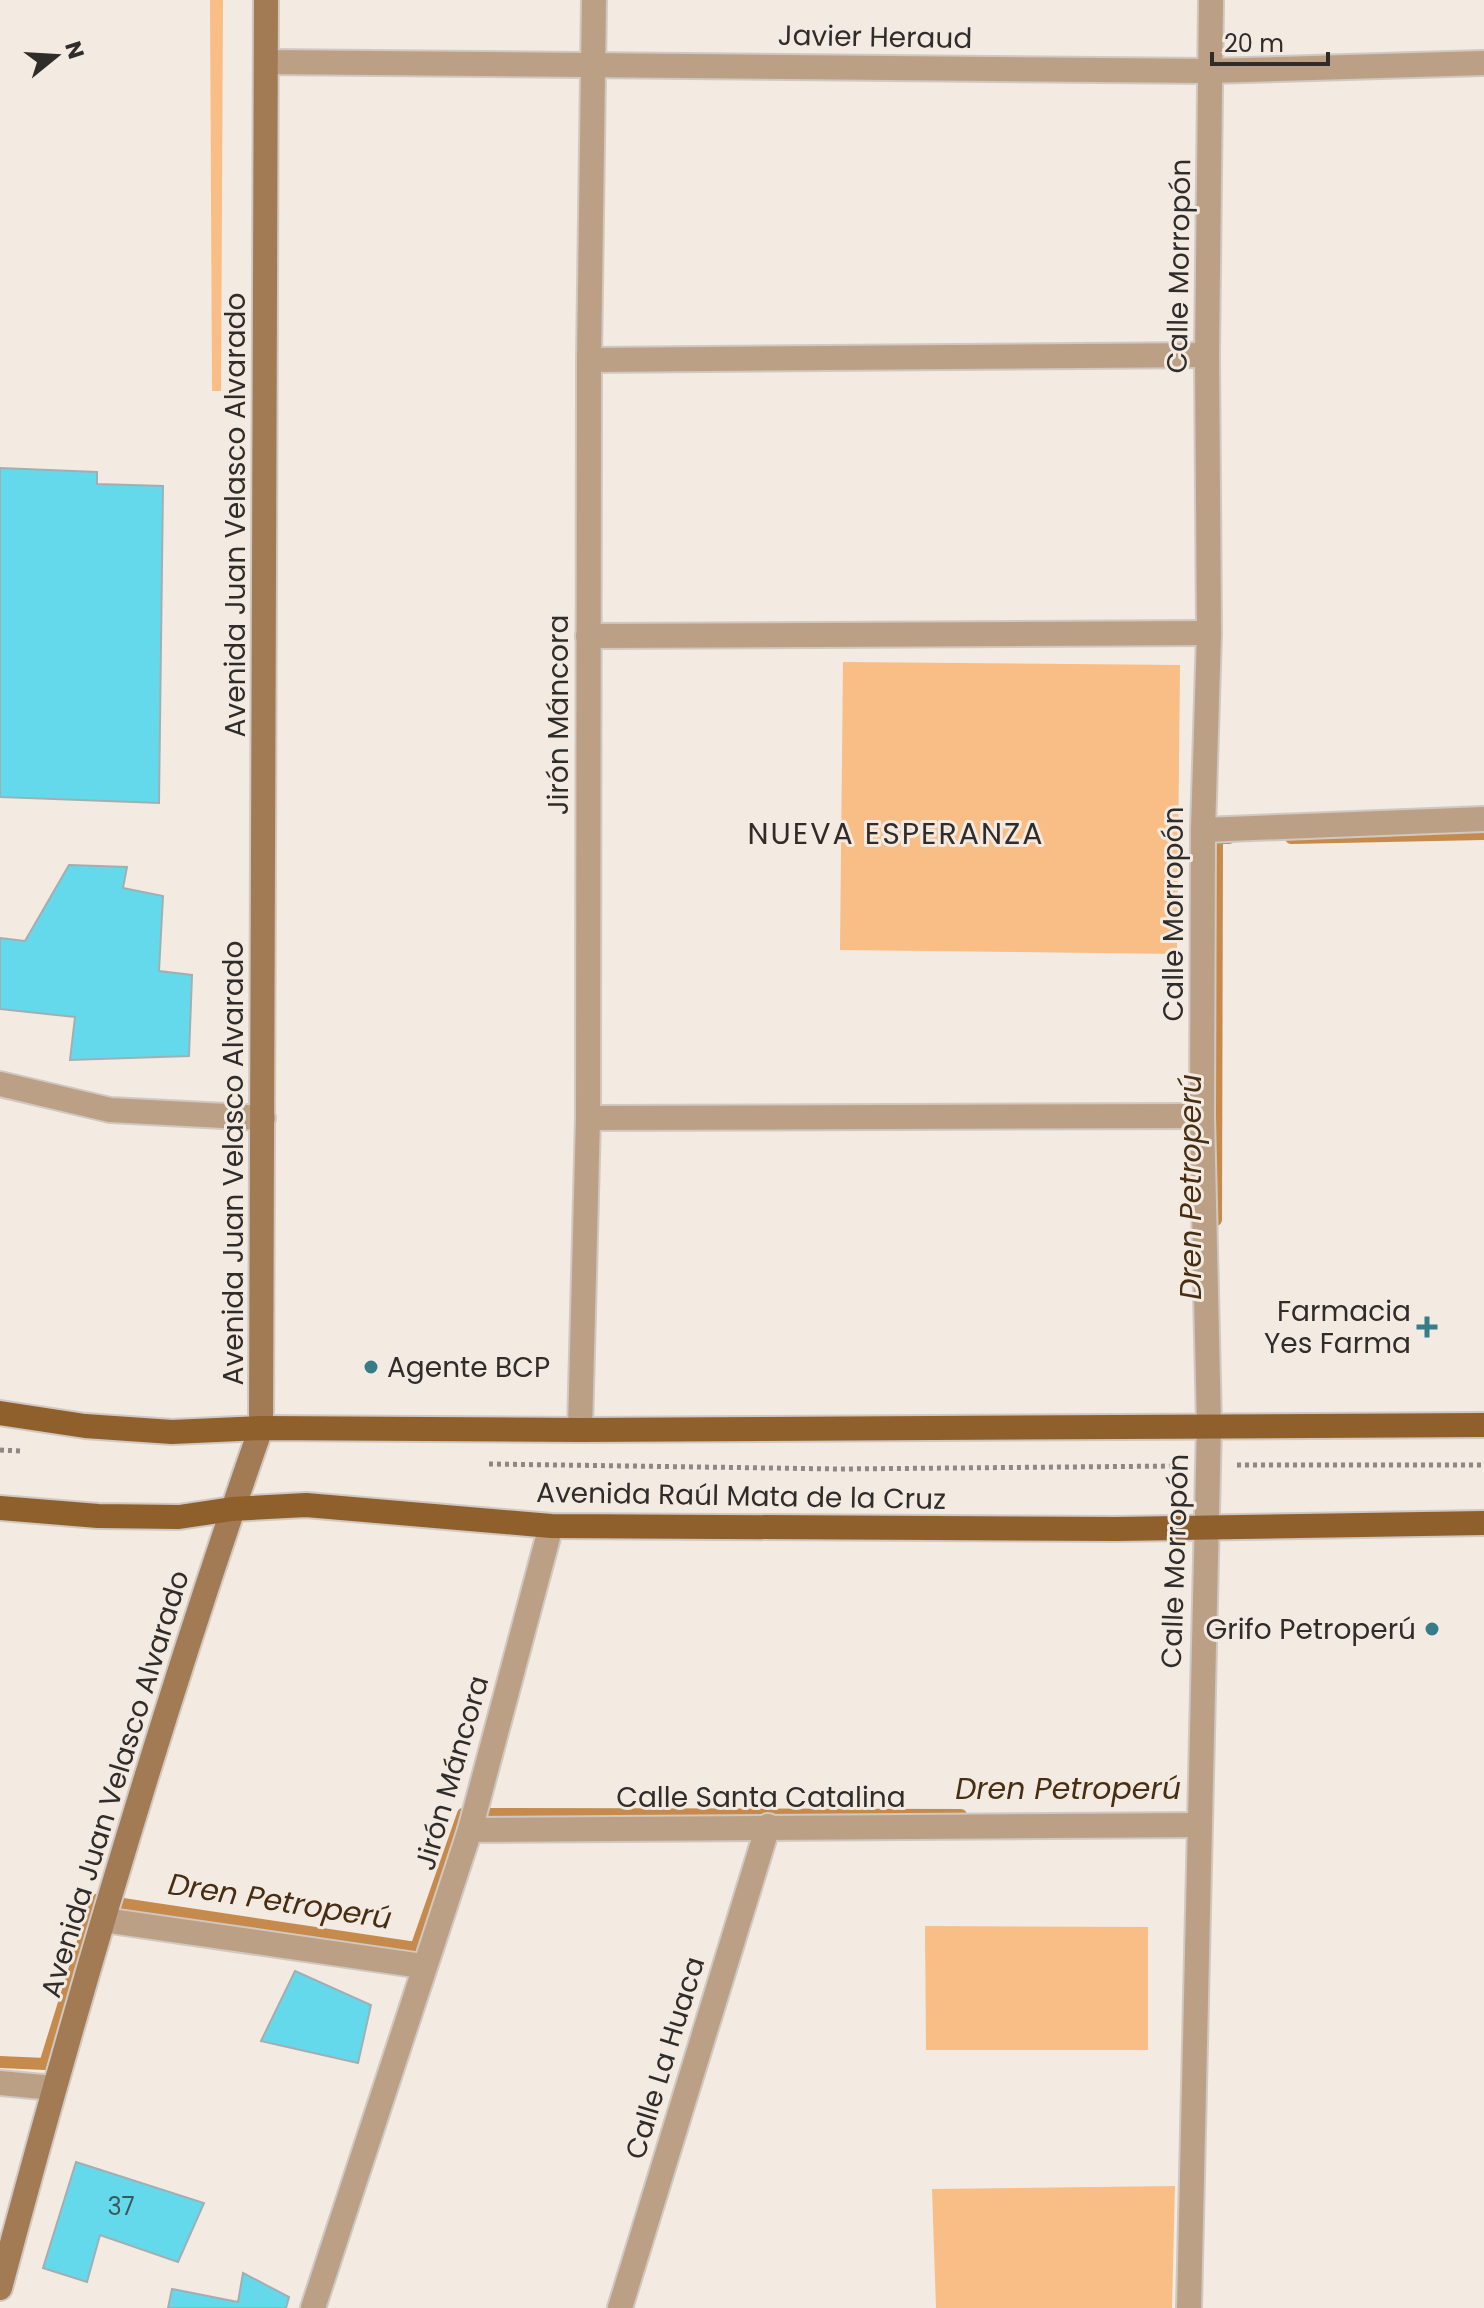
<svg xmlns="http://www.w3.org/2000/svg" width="1484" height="2308" font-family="Poppins,sans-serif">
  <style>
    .green { fill: #f8be85 }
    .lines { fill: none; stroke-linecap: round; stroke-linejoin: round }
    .stream { stroke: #c68b4c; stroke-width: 12 }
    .building { fill: #65d9ec; stroke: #a2afb2; stroke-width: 2 }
    .street-casing { stroke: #d0c8c1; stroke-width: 28 }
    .secondary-casing { stroke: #d0c8c1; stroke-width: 28 }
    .primary-casing { stroke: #d0c8c1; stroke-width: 28 }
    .path { stroke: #8e8883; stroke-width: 5; stroke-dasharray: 4 4; stroke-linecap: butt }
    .street { stroke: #bba086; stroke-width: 24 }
    .secondary { stroke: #a27a53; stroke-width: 24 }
    .primary { stroke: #8f5f2c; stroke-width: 24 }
    .poi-dot { fill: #377d89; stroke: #f3eae2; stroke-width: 3 }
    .labels { text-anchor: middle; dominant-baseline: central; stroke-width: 6; stroke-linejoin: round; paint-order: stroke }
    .number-label { font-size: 24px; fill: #3c575a }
    .street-label { font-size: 28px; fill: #2f2c29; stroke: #f3eae2 }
    .poi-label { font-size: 28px; fill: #2f2c29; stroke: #f3eae2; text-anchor: end }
    .neighbourhood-label { font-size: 30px; letter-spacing: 2px; fill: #332c26; stroke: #f3eae2 }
    .water-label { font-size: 30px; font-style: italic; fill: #472e13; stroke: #f3eae2 }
  </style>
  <rect width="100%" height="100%" fill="#f3eae2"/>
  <!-- green -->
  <g class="green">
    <polygon points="210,0 223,0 221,391 212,391"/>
    <polygon points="843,662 1180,665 1177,954 840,950"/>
    <polygon points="925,1926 1148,1927 1148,2050 926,2050"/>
    <polygon points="1175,2186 1172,2308 936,2308 932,2189"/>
  </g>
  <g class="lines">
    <!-- stream -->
    <g class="stream">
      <polyline points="1291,838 1484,834"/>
      <polyline points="1216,1220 1217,838 1229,838"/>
      <polyline points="0,2062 45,2064 96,1900 416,1948 463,1814 961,1815"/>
    </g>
  </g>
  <!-- building -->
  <g class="building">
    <polygon points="0,468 97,472 97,484 163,486 159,803 0,797"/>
    <polygon points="69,865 127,867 123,888 163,896 159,971 192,975 189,1056 70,1060 75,1017 0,1009 0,938 25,941"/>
    <polygon points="295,1971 371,2005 358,2063 261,2041"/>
    <polygon points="76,2162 204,2203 178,2262 100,2235 87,2282 43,2268"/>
    <polygon points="243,2273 289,2297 286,2308 168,2308 172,2289 238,2302"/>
  </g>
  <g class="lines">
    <defs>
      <g id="street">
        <polyline points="266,62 1211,71 1484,63"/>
        <polyline points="589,360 1207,355"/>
        <polyline points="588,636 1209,633"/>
        <polyline points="1203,830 1484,819"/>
        <polyline points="0,1084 110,1110 263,1118"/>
        <polyline points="588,1118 1202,1116"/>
        <polyline points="580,1430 588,1118 589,360 594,0"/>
        <polyline points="470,1830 1198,1825"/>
        <polyline points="104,1920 422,1966"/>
        <polyline points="0,2083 53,2088"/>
        <polyline points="313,2308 470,1830 551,1526"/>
        <polyline points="620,2308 768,1826"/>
        <polyline points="1189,2308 1209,1425 1202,1116 1203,830 1209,633 1207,355 1211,0"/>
      </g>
      <path id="secondary" d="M0,2288C77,1999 162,1710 261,1428L266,0"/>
      <g id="primary">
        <polyline points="0,1413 85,1426 172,1432 261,1428 580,1430 1484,1425"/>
        <polyline points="0,1508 98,1516 179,1517 232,1509 306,1505 551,1526 1116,1529 1484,1523"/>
      </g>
    </defs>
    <!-- street casing -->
    <use href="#street" class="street-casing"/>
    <!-- secondary casing -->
    <use href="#secondary" class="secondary-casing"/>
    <!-- primary casing -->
    <use href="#primary" class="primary-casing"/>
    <!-- path -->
    <g class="path">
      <polyline points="0,1450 20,1451"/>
      <polyline points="489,1464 839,1469 1179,1466"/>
      <polyline points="1237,1465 1484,1465"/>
    </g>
    <!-- street -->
    <use href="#street" class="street"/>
    <!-- secondary -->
    <use href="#secondary" class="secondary"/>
    <!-- primary -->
    <use href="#primary" class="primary"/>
  </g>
  <!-- markers -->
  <g class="poi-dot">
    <path d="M1423 1315h8v8h8v8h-8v8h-8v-8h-8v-8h8z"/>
    <circle cx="371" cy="1367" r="8"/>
    <circle cx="1432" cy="1629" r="8"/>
  </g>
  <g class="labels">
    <!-- number labels -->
    <g class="number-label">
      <text x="121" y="2206">37</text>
    </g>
    <!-- street labels -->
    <g class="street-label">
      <text transform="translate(875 37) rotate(1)">Javier Heraud</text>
      <text transform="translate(1179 266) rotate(-89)">Calle Morropón</text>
      <text transform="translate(235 515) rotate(-90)">Avenida Juan Velasco Alvarado</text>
      <text transform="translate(558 715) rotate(-90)">Jirón Máncora</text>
      <text transform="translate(1173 914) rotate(-90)">Calle Morropón</text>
      <text transform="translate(233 1163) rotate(-90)">Avenida Juan Velasco Alvarado</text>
      <text transform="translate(741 1496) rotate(1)">Avenida Raúl Mata de la Cruz</text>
      <text transform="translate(1175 1561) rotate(-88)">Calle Morropón</text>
      <text transform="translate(452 1773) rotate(-74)">Jirón Máncora</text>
      <text transform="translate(115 1784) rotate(-73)">Avenida Juan Velasco Alvarado</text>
      <text x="761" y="1797">Calle Santa Catalina</text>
      <text transform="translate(665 2058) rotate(-73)">Calle La Huaca</text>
    </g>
    <!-- poi labels -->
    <g class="poi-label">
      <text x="1411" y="1311">Farmacia<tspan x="1411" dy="32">Yes Farma</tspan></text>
      <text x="387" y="1367" text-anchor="start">Agente BCP</text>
      <text x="1416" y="1629">Grifo Petroperú</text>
    </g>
    <!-- neighbourhood labels -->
    <g class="neighbourhood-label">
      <text x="896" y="833">NUEVA ESPERANZA</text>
    </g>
    <!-- water labels -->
    <g class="water-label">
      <text transform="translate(1190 1187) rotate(-90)">Dren Petroperú</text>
      <text x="1068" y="1788">Dren Petroperú</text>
      <text transform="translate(280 1901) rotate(9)">Dren Petroperú</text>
    </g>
  </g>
  <!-- north arrow -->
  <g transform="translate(56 56) rotate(72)" stroke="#f3eae2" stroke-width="6" paint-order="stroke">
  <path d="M0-6L14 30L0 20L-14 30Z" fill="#2f2c29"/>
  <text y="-12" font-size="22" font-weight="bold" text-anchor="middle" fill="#2f2c29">N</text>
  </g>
  <!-- scale -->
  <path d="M1212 52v12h116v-12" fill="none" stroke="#2f2c29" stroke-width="4"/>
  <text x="1224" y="52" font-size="24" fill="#2f2c29" stroke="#f3eae2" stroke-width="6" paint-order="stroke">20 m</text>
</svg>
